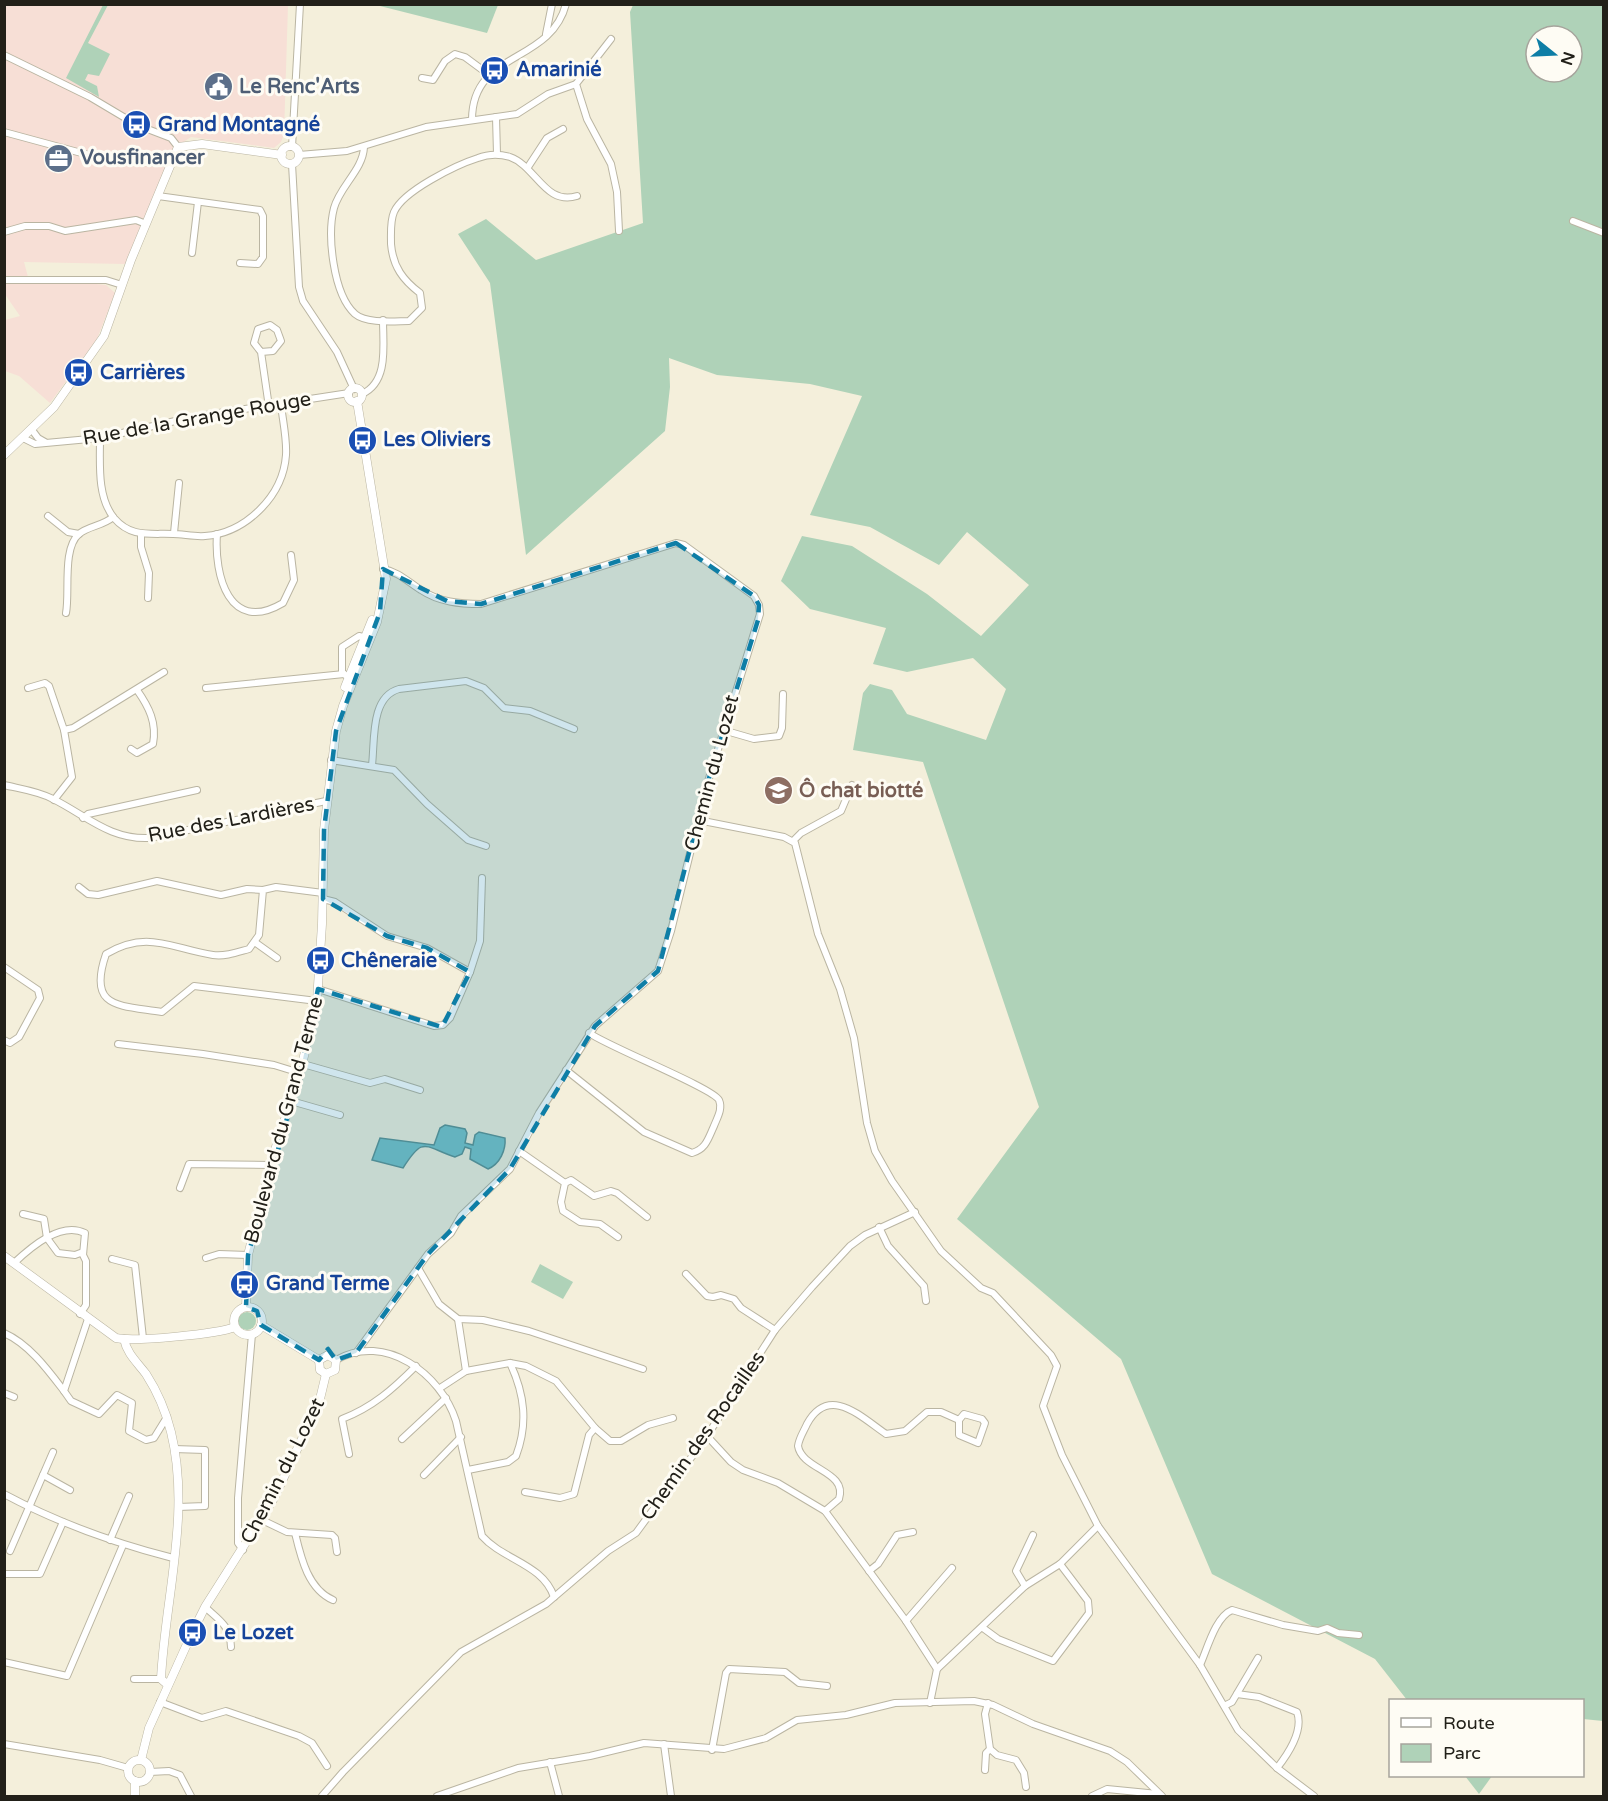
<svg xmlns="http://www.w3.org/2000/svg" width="1608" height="1801" font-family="'Varela Round',sans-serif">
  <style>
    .industrial { fill: #f7dfd6 }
    .green { fill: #afd2b8; fill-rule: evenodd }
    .water { fill: #7ac1c6; stroke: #609192; stroke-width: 1.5 }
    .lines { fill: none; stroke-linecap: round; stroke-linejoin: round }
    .minor-casing { stroke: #bab5a2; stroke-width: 8 }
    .tertiary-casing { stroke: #bab5a2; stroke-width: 9 }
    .minor { stroke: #fff; stroke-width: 6 }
    .tertiary { stroke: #fff; stroke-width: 8 }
    .marked { fill: #0e7ea6; fill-opacity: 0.2; stroke: #0e7ea6; stroke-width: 4.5; stroke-dasharray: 12 8; stroke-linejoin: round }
    .labels { text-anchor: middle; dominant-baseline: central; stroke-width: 6; stroke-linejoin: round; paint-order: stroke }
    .transit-label { font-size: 20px; font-weight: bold; fill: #164399; stroke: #fefcf4; text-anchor: start }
    .service-label { font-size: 20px; font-weight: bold; fill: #4e5e75; stroke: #fefcf4; text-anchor: start }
    .street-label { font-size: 20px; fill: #222019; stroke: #fefcf4 }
    .education-label { font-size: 20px; font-weight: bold; fill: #785e54; stroke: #fefcf4; text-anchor: start }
  </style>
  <rect width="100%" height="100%" fill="#f4efdb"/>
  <!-- industrial -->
  <polygon class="industrial" points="4,5 288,5 284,134 281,142 274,148 191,137 174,148 125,264 24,262 28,277 106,285 115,293 97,339 50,403 19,376 5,371 5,320 20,316 4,293"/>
  <!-- green -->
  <g class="green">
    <polygon points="103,5 108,5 88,43 110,54 99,76 88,74 85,80 97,86 99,97 66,78"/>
    <polygon points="376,5 498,5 487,33"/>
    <path d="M633,5H1603V1721L1583,1719L1582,1700H1407L1375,1659L1212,1574L1121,1359L957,1219L1039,1107L923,762L853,750L863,693L870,684L892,690L907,714L986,740L1006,689L973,658L907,672L873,664L886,628L810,609L781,581L802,536L852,546L927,594L981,636L1029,585L967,532L939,565L870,527L810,515L862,396L810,384L717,375L669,358L670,387L665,431L526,555L490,283L458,234L486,219L536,260L643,223L630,12ZM1536,36H1572V72H1536Z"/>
    <polygon points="540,1264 573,1282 563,1299 531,1282"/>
    <circle cx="247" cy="1321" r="9"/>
    <polygon points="1465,1776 1492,1776 1479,1794"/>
  </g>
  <!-- water -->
  <path class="water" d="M445,1125L465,1129L467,1133L465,1143L473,1145L475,1135L479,1132L505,1138C506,1150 500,1164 488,1169L470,1159L471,1149L465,1147L462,1154L455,1157C424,1147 424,1135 403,1168L372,1160L380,1138L434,1145L440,1128Z"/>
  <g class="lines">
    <defs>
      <g id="minor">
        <polyline points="546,34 552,4"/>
        <polyline points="611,39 576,84 587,119 611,164 617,192 619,231"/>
        <polyline points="4,55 90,97 137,125 171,138 178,147"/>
        <polyline points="422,78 433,80 445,61 455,54 465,57 488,74"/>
        <polyline points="496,117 497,154"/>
        <path d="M472,120C472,50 550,65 566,4"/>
        <polyline points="4,132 111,161 172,163"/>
        <polyline points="292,147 300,4"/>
        <path d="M364,147C363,170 340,186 334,208C327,235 333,294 355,314C367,324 395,321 409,321L422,308L420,293C403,280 393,267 391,244C391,234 390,221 394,212C403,191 456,165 478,158C488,154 500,154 510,157C536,166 545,206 577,196"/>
        <polyline points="299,155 347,151 426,127 517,114 548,94 576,84"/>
        <polyline points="292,164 299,287 303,301 337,352 354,389"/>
        <polyline points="528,167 547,138 563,129"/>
        <polyline points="158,196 260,210 263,216 263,257 258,264 240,263"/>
        <polyline points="1573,221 1604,233"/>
        <polyline points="4,232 25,226 49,226 65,231 136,220 146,224"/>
        <polyline points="192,253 198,202"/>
        <polyline points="4,280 106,280 122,285"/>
        <polyline points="261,352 273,351 281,341 277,330 270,325 258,329 254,343 261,352 269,407"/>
        <path d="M362,394C389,382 383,345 383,320"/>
        <polyline points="32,430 38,438 45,442"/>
        <polyline points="23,438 35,444 100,438 193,417 349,393"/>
        <path d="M100,438C100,464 97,497 114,518C131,538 150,533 173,534C183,534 194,537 205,536C245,533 283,497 286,455C287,439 283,422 281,405"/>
        <polyline points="48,516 68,532 79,534"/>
        <polyline points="174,533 179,483"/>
        <path d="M217,534C214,575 229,635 283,603L294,580L291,555"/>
        <polyline points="141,535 141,547 149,573 148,598"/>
        <path d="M66,613C70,593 62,548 79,534C88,526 103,526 113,517"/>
        <polyline points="345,675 342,672 342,647 359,636 367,638"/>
        <polyline points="28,688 45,683 49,686 64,730 72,777 54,800"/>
        <polyline points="206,688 344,674"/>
        <polyline points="64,730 73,728 164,672"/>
        <polyline points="723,730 754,739 779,736 782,728 783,694"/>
        <path d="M131,749L137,753L153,744C157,723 149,707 137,690"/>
        <polyline points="331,760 394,770 427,804 468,840 486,846"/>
        <path d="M372,765C375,741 370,697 399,689L466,681L484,688L504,708L530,711L574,729"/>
        <path d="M4,785C21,789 38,791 53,799C87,816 110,840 150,838L326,801"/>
        <polyline points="83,818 88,814 197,790"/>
        <polyline points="698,820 784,837 795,843 818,934 840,989 854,1038 867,1123 875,1151 892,1181 941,1251 981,1288 993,1293 1051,1355 1057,1366 1043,1406 1062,1455 1098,1526 1200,1665 1238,1730 1277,1768 1314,1796"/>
        <polyline points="793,841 801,833 841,811 852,785"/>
        <polyline points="79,887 88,894 98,895 157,881 221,895 247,889 263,890"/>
        <polyline points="323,899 335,902 387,936 427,948 470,972"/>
        <polyline points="256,943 277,958"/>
        <polyline points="4,967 38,990 40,998 19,1037 10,1043 4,1040"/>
        <polyline points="318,989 434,1026 443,1025 450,1018 470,972 480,941 482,878"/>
        <path d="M317,1001L194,986L162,1012C119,1005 87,1009 106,954C148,929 172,949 213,955C225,957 238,952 249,949L259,935L263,890L276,887L323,893"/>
        <polyline points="118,1044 203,1054 274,1065 300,1073"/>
        <polyline points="303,1064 370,1083 385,1079 420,1090"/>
        <path d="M566,1070L644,1132L692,1153C706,1149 708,1139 714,1126C717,1118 723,1109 719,1100C713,1088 611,1048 589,1033"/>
        <polyline points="291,1101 340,1115"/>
        <polyline points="519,1151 565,1183 561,1202 563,1211 580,1222 600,1224 618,1237"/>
        <polyline points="565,1183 571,1180 594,1196 611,1191 617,1193 647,1217"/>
        <polyline points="180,1188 189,1164 271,1165"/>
        <polyline points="23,1214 44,1219 47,1238 58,1253 75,1255 83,1252"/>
        <polyline points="879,1227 888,1246 924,1286 926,1301"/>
        <polyline points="206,1258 219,1254 248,1255"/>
        <polyline points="112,1259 135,1265 143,1338"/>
        <path d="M14,1263C31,1247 61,1221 85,1233L83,1255L86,1261V1305L80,1314"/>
        <polyline points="418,1268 439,1304 458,1319 483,1320 529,1331 643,1369"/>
        <polyline points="686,1274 707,1296 713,1297 721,1295 734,1299 741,1308 775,1330"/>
        <polyline points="88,1319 64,1391 71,1401 99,1414 117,1395 132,1403 129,1431 146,1440 154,1438 167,1417"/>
        <polyline points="458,1319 466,1371"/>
        <path d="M4,1333C29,1344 48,1370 64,1391"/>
        <path d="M356,1353L428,1254L451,1233L461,1216L510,1169L539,1113L595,1026L658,971L671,931L706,788L760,614L759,605L754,596L684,545L676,543L481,604C460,604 439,602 421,590C408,582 399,572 383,569"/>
        <path d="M336,1360C385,1332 441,1374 456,1421L482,1536C503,1560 543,1564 554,1597"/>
        <polyline points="440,1388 466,1371 510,1363 526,1366 556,1381 595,1428 610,1441 621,1441 648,1425 673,1418"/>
        <polyline points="4,1393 14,1397"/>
        <polyline points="707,1436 731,1462 743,1470 778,1483 825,1511 906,1621 937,1669"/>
        <polyline points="402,1439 446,1398"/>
        <polyline points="174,1449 205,1450 205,1506 178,1507"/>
        <path d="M349,1454L342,1419C373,1407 393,1389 416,1366"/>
        <path d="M468,1470L508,1462L516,1456C528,1424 525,1395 510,1363"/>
        <polyline points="43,1475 70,1490"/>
        <polyline points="424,1475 461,1437"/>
        <polyline points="525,1492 560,1498 574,1494 589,1435 595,1428"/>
        <path d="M4,1494C58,1523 114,1543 173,1558"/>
        <path d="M825,1511L839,1499C848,1471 802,1470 798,1446C799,1438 804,1431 807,1424C829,1384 861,1417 886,1434L905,1431L927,1412H941L959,1420V1435L978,1443L985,1423L982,1419L964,1414L959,1420"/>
        <polyline points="262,1520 287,1532 332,1535 335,1538 337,1552"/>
        <path d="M295,1533C301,1558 308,1589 333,1600"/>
        <polyline points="110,1540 129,1496"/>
        <polyline points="243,1550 238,1543 238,1498 252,1334"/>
        <polyline points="10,1551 53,1452"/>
        <polyline points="869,1571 878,1564 897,1535 913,1532"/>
        <polyline points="4,1574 40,1574 63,1522"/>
        <polyline points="1025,1586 1016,1571 1033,1535"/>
        <path d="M205,1607C219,1620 230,1625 231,1647"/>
        <polyline points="906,1621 952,1568"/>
        <polyline points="983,1628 998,1639 1053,1661 1089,1613 1088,1601 1060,1564"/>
        <polyline points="4,1662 67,1676 123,1545"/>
        <path d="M1200,1665C1207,1650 1215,1617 1232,1610L1283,1625L1318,1631L1327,1628L1338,1633L1359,1635"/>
        <polyline points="134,1679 161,1679"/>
        <path d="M1237,1694L1259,1697L1297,1712C1304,1731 1288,1754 1277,1768"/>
        <polyline points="160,1702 202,1718 226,1711 299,1736 312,1743 327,1766"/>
        <polyline points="930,1703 937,1669 1025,1586 1060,1564 1098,1526"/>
        <polyline points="988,1703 985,1714 990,1749 997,1755 1016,1760 1024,1773 1026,1787"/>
        <polyline points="1226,1705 1232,1702 1258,1658"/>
        <polyline points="4,1744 100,1760 128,1768"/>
        <polyline points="664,1744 671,1796"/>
        <polyline points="712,1750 726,1673 729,1669 785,1672 799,1683 827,1686"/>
        <polyline points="550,1762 559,1796"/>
        <polyline points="985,1770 986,1753 990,1749"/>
        <polyline points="150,1772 169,1771 180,1775 191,1796"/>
        <polyline points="322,1796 343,1772 461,1652 546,1604 608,1551 636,1533 707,1436 775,1330 812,1287 850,1246 865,1235 915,1212"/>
        <polyline points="437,1796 518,1768 590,1756 644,1743 724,1749 766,1738 797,1720 846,1715 895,1703 974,1701 993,1705 1033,1724 1110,1751 1127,1762 1162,1796"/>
        <polyline points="1092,1796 1107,1789 1158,1794"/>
      </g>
      <g id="tertiary">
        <circle cx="290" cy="155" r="9"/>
        <circle cx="355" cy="395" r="7"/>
        <polyline points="4,455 54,407 104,336 131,260 178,147 202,144 282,155"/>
        <polyline points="345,687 372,620"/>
        <path d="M4,1256L116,1338C134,1342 218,1334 235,1327"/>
        <polyline points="246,1307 248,1255 273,1156 300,1073 317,1001 322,924 324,830 336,731 343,706 377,622 386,579 357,401"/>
        <circle cx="248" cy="1321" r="14"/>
        <polyline points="261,1325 319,1360"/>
        <path d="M124,1339C127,1354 137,1362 146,1374C157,1391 166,1412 171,1432C191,1513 165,1598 161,1679L168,1685"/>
        <polyline points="319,1360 328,1355 336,1360 335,1370 326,1374"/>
        <polyline points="319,1360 320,1370 326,1374"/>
        <circle cx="139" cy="1771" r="11"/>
        <polyline points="141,1760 149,1728 192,1633 205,1607 274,1498 319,1403 326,1374"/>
        <polyline points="135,1796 135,1781"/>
      </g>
    </defs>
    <!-- minor casing -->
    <use href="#minor" class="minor-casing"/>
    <!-- tertiary casing -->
    <use href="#tertiary" class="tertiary-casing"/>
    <!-- minor -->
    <use href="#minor" class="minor"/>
    <!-- tertiary -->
    <use href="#tertiary" class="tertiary"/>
  </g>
  <!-- marked area -->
  <path class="marked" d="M676,543L754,596L759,605L758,620L706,788L658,971L595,1026L510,1169L428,1254L356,1353L336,1360L328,1349L319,1360L261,1325L257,1311L246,1307L248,1255L300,1073L318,989L442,1027L470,972L427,948L387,936L323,899L324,830L336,731L380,612L383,569L447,601L481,604Z"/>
  <!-- icons -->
  <defs>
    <symbol id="bus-disc" viewBox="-11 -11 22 22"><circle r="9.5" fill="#1a4fb4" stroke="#fefcf4"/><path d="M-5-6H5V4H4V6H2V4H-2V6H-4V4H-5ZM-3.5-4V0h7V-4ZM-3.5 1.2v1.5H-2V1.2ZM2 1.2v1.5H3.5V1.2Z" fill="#fff"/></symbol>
    <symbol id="civic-disc" viewBox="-11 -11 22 22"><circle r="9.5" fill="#5c6f8a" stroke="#fefcf4"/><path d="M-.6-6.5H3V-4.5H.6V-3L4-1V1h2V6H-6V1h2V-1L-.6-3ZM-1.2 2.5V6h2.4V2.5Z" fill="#fff"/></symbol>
    <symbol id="office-disc" viewBox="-11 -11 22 22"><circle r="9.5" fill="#5c6f8a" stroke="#fefcf4"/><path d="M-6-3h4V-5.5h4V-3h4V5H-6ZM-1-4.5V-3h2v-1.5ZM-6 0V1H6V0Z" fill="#fff"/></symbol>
    <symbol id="school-disc" viewBox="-11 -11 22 22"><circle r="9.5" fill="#8d6e63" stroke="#fefcf4"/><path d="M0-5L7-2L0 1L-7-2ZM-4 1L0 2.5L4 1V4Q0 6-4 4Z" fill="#fff"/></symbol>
  </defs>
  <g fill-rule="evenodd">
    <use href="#bus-disc" x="478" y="54" width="33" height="33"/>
    <use href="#civic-disc" x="202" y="70" width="33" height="33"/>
    <use href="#bus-disc" x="120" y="108" width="33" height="33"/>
    <use href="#office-disc" x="42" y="142" width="33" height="33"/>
    <use href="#bus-disc" x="62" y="356" width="33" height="33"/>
    <use href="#bus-disc" x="346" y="424" width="33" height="33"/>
    <use href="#school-disc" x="762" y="774" width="33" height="33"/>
    <use href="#bus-disc" x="304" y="944" width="33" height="33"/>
    <use href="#bus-disc" x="228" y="1268" width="33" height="33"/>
    <use href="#bus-disc" x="176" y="1616" width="33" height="33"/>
  </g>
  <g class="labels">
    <!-- transit labels -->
    <g class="transit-label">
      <text x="516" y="70">Amarinié</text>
      <text x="158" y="125">Grand Montagné</text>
      <text x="100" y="373">Carrières</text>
      <text x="383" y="440">Les Oliviers</text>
      <text x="341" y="961">Chêneraie</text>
      <text x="266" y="1284">Grand Terme</text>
      <text x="213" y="1633">Le Lozet</text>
    </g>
    <!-- service labels -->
    <g class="service-label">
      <text x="239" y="87">Le Renc'Arts</text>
      <text x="80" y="158">Vousfinancer</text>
    </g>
    <!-- street labels -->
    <g class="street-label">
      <text transform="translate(197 419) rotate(-10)">Rue de la Grange Rouge</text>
      <text transform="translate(712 773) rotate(-75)">Chemin du Lozet</text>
      <text transform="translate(231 820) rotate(-11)">Rue des Lardières</text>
      <text transform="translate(284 1120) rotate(-75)">Boulevard du Grand Terme</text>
      <text transform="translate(703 1436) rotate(-55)">Chemin des Rocailles</text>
      <text transform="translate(283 1471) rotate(-63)">Chemin du Lozet</text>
    </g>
    <!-- education labels -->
    <g class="education-label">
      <text x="799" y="791">Ô chat biotté</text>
    </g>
  </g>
  <!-- border -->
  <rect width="1608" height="1801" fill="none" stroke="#222019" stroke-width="12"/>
  <!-- legend -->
  <rect x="1389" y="1699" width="195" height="78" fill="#fefcf4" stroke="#a6a49c" stroke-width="1.5"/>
  <rect x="1401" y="1718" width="30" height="9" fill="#ffffff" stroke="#a6a49c" stroke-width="1.5"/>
  <text x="1443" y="1729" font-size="18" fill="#222019">Route</text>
  <rect x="1401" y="1744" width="30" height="18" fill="#afd2b8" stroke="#a6a49c" stroke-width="1.5"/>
  <text x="1443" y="1759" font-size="18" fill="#222019">Parc</text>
  <!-- north arrow -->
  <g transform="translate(1554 54) rotate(108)"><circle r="28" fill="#fefcf4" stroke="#a6a49c" stroke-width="1.5"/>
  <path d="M0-4.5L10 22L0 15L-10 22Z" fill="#0e7ea6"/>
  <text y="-9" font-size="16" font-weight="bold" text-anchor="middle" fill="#222019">N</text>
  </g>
</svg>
